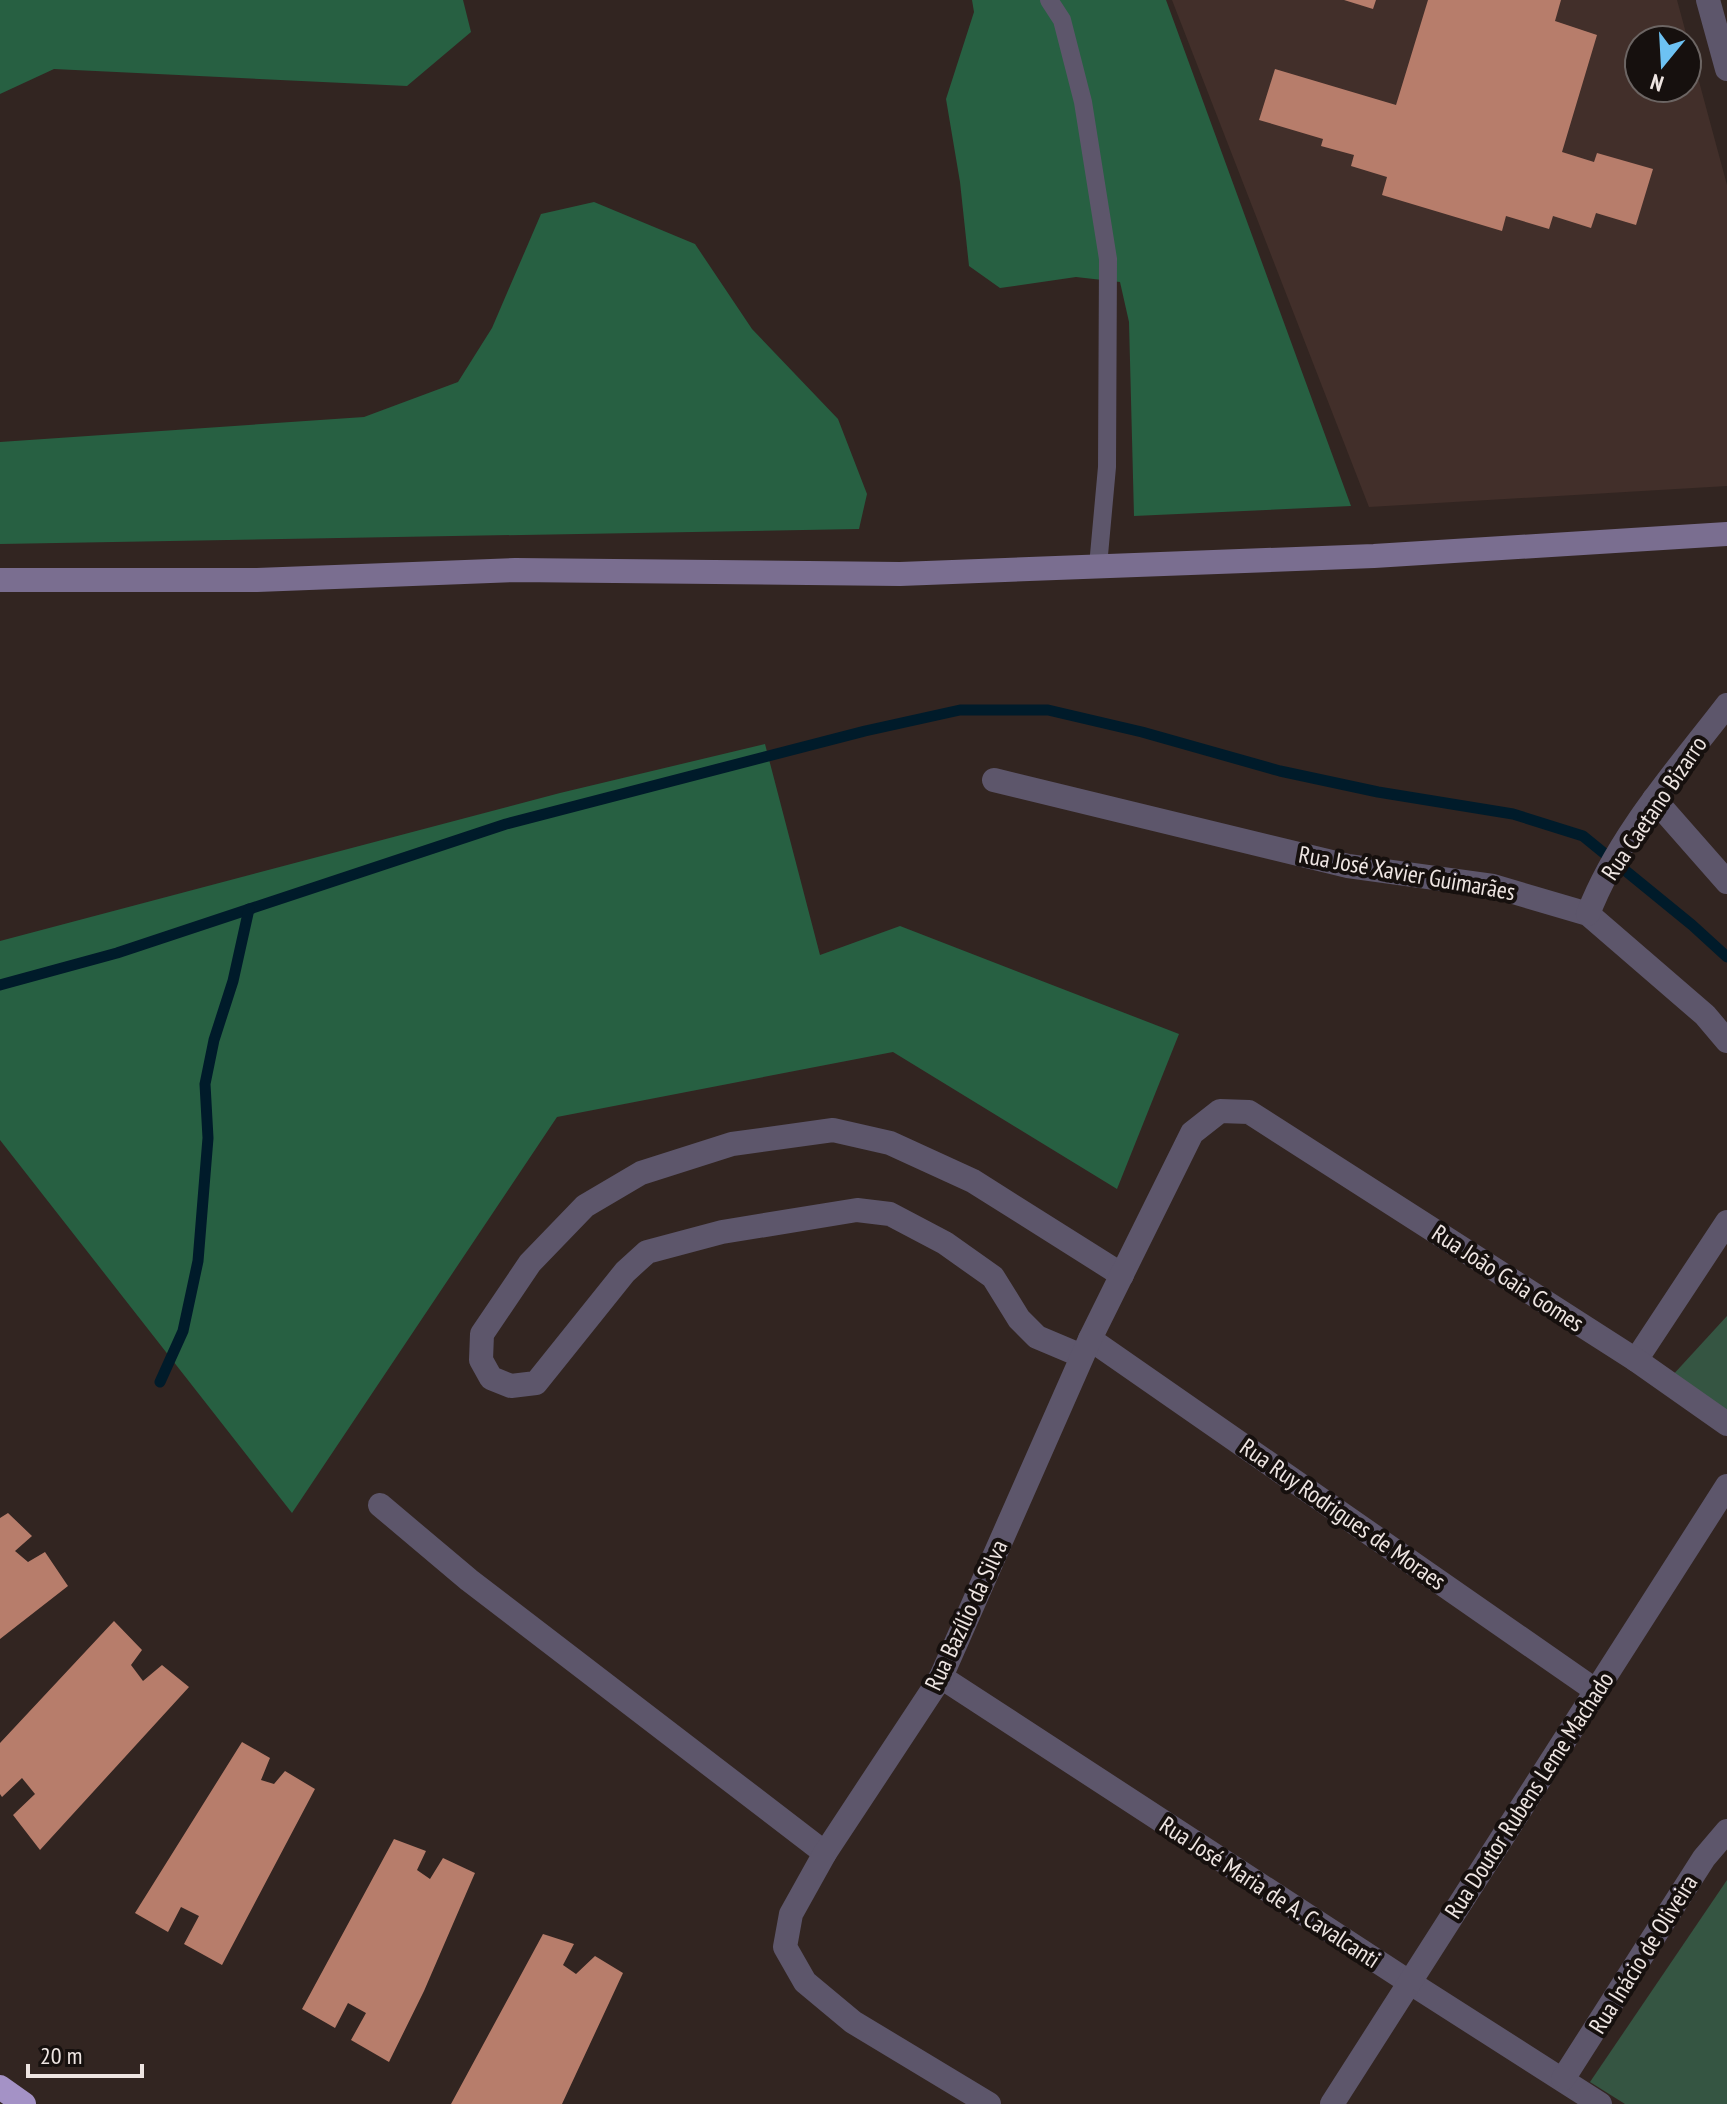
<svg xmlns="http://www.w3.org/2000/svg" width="1727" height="2104" font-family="'PT Sans Narrow',sans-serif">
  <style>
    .education { fill: #422f2a; fill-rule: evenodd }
    .green { fill: #355542 }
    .forest { fill: #276042 }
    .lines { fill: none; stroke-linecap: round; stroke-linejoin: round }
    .stream { stroke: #001b2a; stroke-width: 11 }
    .building { fill: #b77d6b }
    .service { stroke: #5d566b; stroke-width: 18 }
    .minor { stroke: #5d566b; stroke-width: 24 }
    .tertiary { stroke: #5d566b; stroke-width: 24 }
    .secondary { stroke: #7a6e90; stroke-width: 24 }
    .motorway { stroke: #a492c6; stroke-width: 24 }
    .labels { text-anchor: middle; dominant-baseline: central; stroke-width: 8; stroke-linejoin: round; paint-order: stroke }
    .street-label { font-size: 24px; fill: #eee5e2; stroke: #16100e }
  </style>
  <rect width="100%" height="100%" fill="#322521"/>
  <!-- education -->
  <path class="education" d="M1172,0H1677L1727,185V486L1369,507ZM1639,40H1687V88H1639Z"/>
  <!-- green -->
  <g class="green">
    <polygon points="1727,1316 1727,1411 1671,1377"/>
    <polygon points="1727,1880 1727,2104 1625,2104 1590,2082"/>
  </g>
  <!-- forest -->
  <g class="forest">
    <polygon points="0,0 463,0 471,32 407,86 54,69 0,94"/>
    <polygon points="972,0 1166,0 1351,506 1134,516 1129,322 1120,282 1076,277 1000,288 969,266 960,182 946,99 974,12"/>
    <polygon points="594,202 695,244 752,329 838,419 867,494 859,529 0,544 0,442 364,417 458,382 492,328 541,214"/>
    <polygon points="765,744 820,955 900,926 1179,1034 1117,1189 893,1052 557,1117 292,1513 0,1140 0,941 560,793"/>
  </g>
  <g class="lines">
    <!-- stream -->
    <g class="stream">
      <polyline points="0,985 117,953 506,824 865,731 960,710 1048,710 1142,732 1280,771 1378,792 1513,814 1583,836 1692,925 1727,957"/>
      <polyline points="160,1382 183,1331 198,1261 208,1138 205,1084 214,1040 233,981 249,909"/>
    </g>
  </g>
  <!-- building -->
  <g class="building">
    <polygon points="1344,0 1376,0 1373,9"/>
    <polygon points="1428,0 1561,0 1555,21 1597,35 1562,152 1594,162 1597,153 1653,169 1636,225 1596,213 1591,228 1553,216 1549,229 1506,216 1502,231 1382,195 1387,177 1351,166 1354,155 1321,146 1323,139 1259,120 1275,69 1396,105"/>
    <polygon points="8,1513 32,1536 15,1551 28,1562 45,1552 68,1586 0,1639 0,1518"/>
    <polygon points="114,1621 142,1650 131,1665 143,1681 162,1665 189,1687 40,1850 13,1815 35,1794 22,1778 2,1797 0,1794 0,1743"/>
    <polygon points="242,1742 270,1758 261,1780 274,1784 285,1771 315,1789 222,1965 184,1944 199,1916 181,1907 168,1932 135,1913"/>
    <polygon points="394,1839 426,1851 417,1870 430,1879 443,1858 475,1873 424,1991 389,2062 351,2040 366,2013 348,2003 335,2028 302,2009"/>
    <polygon points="543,1934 574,1944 563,1965 576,1974 595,1956 623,1973 562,2104 451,2104"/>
  </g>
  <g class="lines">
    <!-- service -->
    <polyline class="service" points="1049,0 1062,20 1083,102 1108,259 1107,467 1098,566"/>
    <!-- minor -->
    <g class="minor">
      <polyline points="994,780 1348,866 1493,886 1588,914 1705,1015 1727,1041"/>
      <polyline points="1654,799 1727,882"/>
      <path d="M1588,914C1618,836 1677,770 1727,705"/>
      <polyline points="1090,1339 1595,1690"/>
      <polyline points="1082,1356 1037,1337 1019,1319 993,1277 945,1243 890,1214 857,1210 722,1232 647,1252 625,1272 536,1383 511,1386 491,1378 481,1360 482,1334 530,1263 585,1206 641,1173 732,1144 833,1130 890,1143 973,1181 1122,1275"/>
      <polyline points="1636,1360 1727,1222"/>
      <polyline points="380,1505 469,1580 825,1853"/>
      <polyline points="941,1677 1409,1982 1600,2104"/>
      <polyline points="1563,2079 1704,1858 1727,1831"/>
      <polyline points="989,2104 853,2022 805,1982 785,1947 791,1914 825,1853 941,1677 1090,1339 1192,1133 1220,1111 1249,1112 1636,1360 1727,1424"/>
      <polyline points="1332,2104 1727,1486"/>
    </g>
    <!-- tertiary -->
    <polyline class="tertiary" points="1708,0 1727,69"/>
    <!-- secondary -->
    <polyline class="secondary" points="0,580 257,580 515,570 900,574 1374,556 1727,534"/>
    <!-- motorway -->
    <polyline class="motorway" points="0,2087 24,2104"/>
  </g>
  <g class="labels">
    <!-- street labels -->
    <g class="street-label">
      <text transform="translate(1654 808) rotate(-56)">Rua Caetano Bizarro</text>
      <text transform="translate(1407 873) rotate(10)">Rua José Xavier Guimarães</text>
      <text transform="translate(1508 1278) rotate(33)">Rua João Gaia Gomes</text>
      <text transform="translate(1343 1514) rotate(35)">Rua Ruy Rodrigues de Moraes</text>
      <text transform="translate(966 1615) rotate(-65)">Rua Bazílio da Silva</text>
      <text transform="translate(1529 1795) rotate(-57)">Rua Doutor Rubens Leme Machado</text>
      <text transform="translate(1270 1892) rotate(33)">Rua José Maria de A. Cavalcanti</text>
      <text transform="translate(1643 1954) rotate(-58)">Rua Inácio de Oliveira</text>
    </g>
  </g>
  <!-- north arrow -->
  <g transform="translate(1663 64) rotate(198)"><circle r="38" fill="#16100e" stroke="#6c6563" stroke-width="2"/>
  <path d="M0-6L14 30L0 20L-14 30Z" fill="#6dc2f3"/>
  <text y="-12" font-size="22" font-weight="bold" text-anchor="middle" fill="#eee5e2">N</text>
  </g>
  <!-- scale -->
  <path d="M28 2064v12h114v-12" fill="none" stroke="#eee5e2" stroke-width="4"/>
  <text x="40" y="2064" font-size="24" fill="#eee5e2" stroke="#16100e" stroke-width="6" paint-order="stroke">20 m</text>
</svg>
